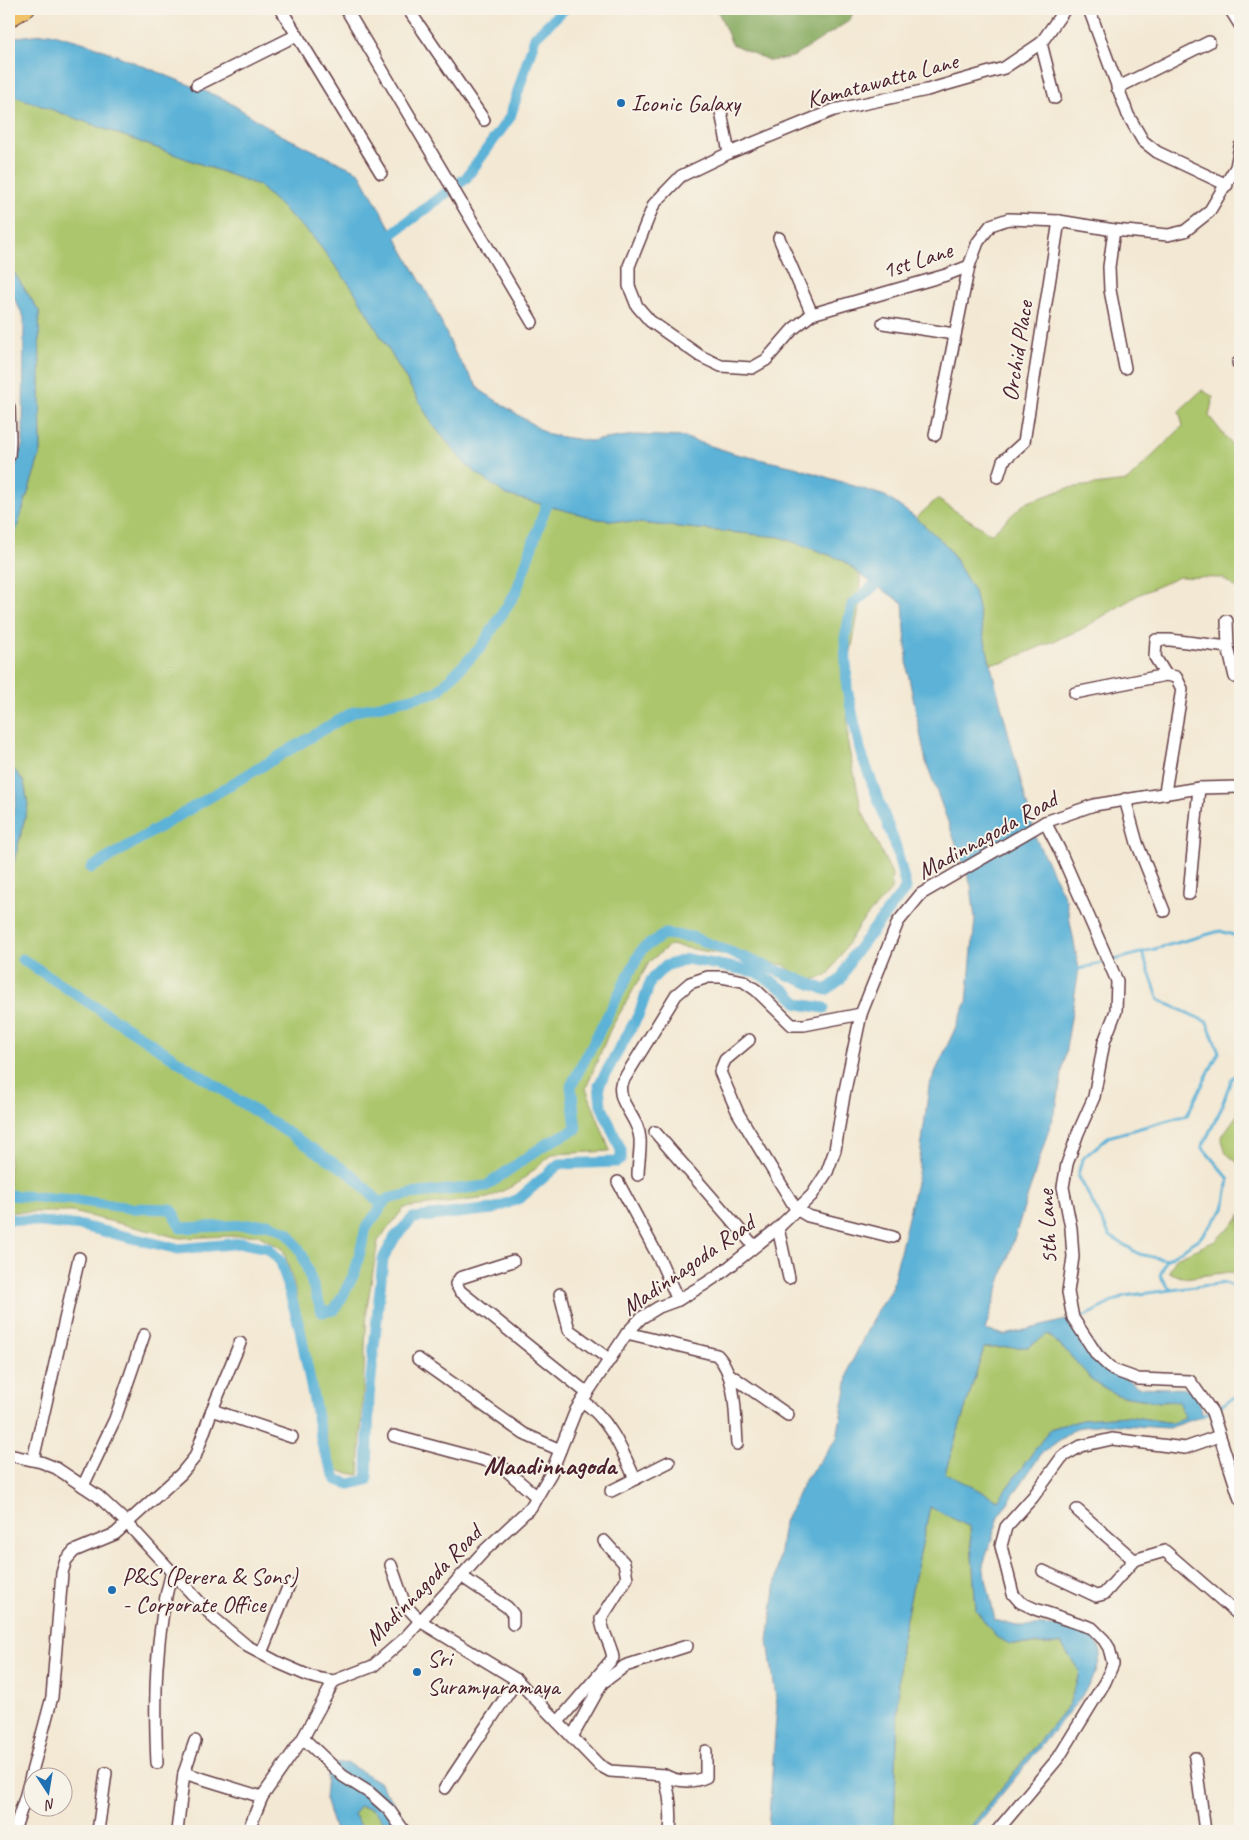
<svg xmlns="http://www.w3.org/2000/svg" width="1249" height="1840" font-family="Caveat,sans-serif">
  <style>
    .green { fill: #abc66c; stroke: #7a724c }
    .forest { fill: #88ab60; stroke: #696546 }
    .water { fill: #5bb2d7; stroke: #526881; fill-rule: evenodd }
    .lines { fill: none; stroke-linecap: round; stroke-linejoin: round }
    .stream { stroke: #5bb2d7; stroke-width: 3 }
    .canal { stroke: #5bb2d7; stroke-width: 11 }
    .minor-casing { stroke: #633d44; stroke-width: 14 }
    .major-casing { stroke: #633d44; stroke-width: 16 }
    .minor { stroke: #fff; stroke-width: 11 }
    .major { stroke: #f0c369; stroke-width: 14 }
    .poi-dot { fill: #1f6fb2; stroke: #f7f3e8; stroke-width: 2 }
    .labels { text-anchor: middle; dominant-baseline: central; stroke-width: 4; stroke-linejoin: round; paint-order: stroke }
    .street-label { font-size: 24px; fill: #4a1f2b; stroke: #f7f3e8 }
    .poi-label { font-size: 24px; fill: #4a1f2b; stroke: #f7f3e8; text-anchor: start }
    .quarter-label { font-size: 26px; font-weight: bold; fill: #4a1f2b; stroke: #f7f3e8 }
  </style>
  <rect width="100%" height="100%" fill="#f7f3e8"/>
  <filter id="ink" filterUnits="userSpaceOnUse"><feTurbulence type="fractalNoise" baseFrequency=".02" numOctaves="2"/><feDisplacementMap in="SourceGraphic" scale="10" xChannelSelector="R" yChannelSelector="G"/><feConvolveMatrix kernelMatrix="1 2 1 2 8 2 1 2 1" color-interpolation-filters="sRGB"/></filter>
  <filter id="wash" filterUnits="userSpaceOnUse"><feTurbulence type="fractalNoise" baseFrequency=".0096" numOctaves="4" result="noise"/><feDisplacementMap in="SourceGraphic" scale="20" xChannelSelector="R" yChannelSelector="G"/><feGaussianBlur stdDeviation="1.12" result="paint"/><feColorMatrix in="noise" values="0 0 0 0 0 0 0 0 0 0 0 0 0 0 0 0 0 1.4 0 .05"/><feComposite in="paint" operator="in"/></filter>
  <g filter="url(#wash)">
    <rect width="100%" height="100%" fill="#f3e8d3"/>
    <!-- green -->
    <g class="green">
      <polygon points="9,95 12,95 258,185 313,237 353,289 433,425 467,466 598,519 780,537 843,560 860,575 860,603 847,673 848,745 862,811 892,874 891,890 860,924 828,975 806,982 784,965 670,945 650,961 610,1030 586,1088 610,1151 553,1154 517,1184 488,1198 404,1208 378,1241 367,1307 359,1475 333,1470 293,1281 283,1249 258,1235 180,1238 72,1212 9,1212 9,882 28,805 24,782 9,763 9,553 41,451 39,311 9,265"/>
      <polygon points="1202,390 1213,397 1209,416 1240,455 1240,591 1222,578 1179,577 1138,595 1080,630 1004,662 990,663 974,591 947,546 916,518 937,499 991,534 1025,503 1068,488 1127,481 1183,426 1179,411"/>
      <polygon points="1240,1111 1240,1165 1226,1153 1221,1137"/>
      <polygon points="1240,1214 1240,1274 1229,1272 1184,1278 1169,1272 1176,1258 1215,1241 1239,1218"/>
      <polygon points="1047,1334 1069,1354 1093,1381 1117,1395 1160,1402 1178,1401 1186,1417 1173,1423 1127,1416 1082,1419 1050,1429 998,1500 945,1473 984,1348 1028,1347"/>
      <polygon points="930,1507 970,1527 976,1610 1010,1644 1061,1644 1080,1672 1069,1704 967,1831 894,1831 894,1829 900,1646"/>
      <polygon points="358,1806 374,1810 390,1831 364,1831 354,1814"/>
    </g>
    <!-- forest -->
    <polygon class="forest" points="717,9 860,9 853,13 849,21 793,57 770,61 732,44"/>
    <!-- water -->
    <g class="water">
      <path d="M50,33L89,44L224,99L281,135L359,172L431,300L456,355L480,390L549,435L590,441L635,435L683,437L736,454L795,467L885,496L916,518L947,546L974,591L990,663L1036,839L1066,900L1079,969L1057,1104L985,1330L1005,1335L1074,1318L1110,1368L1138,1387L1195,1389L1203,1416L1169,1428L1104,1424L1076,1428L1042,1453L1000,1514L983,1565L995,1620L1016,1626H1078L1096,1640L1101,1652L1096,1673L1080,1698L972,1831H967L1069,1704L1080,1672L1061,1644H1010L996,1637L976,1610L970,1527L930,1507L900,1646L894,1831H768L777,1705L768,1641L784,1522L805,1480L837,1438L850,1366L877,1310L891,1291L918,1174L929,1086L967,1002L975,919L971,885L926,762L908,673L903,603L860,575L843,560L780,537L598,519L506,495L467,466L433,425L353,289L313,237L258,185L12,95H9V38ZM1048,1334L1069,1354L1093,1381L1117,1395L1160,1402L1178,1401L1185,1417L1173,1423L1127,1416L1082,1419L1050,1429L998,1500L945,1473L984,1348L1028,1347Z"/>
      <polygon points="9,265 39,311 41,451 9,553 9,487 23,443 24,317 9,289"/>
      <path d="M9,763L24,782L28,805L9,882C9,866 8,850 9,834C10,817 24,795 9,780Z"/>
      <polygon points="347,1763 379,1782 414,1831 390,1831 374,1810 359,1806 354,1814 364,1831 335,1831 325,1799 327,1774 335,1764"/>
    </g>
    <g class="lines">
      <!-- stream -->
      <g class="stream">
        <polyline points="1142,952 1159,1000 1207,1022 1219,1052 1187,1115 1108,1137 1082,1159 1078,1175 1110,1236 1139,1254 1166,1260"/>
        <polyline points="1111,961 1220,931 1240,937"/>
        <polyline points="1079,969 1105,962"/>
        <polyline points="1171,1290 1160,1276 1166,1260 1199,1239 1224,1209 1229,1179 1202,1147 1220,1111 1231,1080 1240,1071"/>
        <polyline points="1076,1317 1085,1316 1124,1296 1226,1283 1240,1291"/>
        <polyline points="1203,1416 1240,1394"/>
      </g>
      <!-- canal -->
      <g class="canal">
        <polyline points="381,242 466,178 510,117 535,37 564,9"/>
        <polyline points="91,868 353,712 437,692 481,647 516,592 546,506"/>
        <polyline points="22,959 351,1174 382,1205"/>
        <polyline points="9,1195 76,1200 130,1208 171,1209 181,1228 269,1224 288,1233 302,1254 322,1312 334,1310 341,1299 355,1272 366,1228 387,1199 410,1194 486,1186 546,1144 576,1129 571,1086 642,949 665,934 692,937 826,990 841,979 852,957 906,888 896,847 861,753 847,689 845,638 852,605 876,584 888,577"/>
        <polyline points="9,1219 82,1226 178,1249 243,1243 268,1248 281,1262 300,1329 323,1448 337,1480 350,1484 367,1480 369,1397 383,1259 395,1237 413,1218 493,1209 520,1198 559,1164 617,1162 621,1159 621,1150 601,1105 599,1085 639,1014 651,980 665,966 687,959 756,972 786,991 799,1004 824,1008"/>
      </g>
    </g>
  </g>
  <g filter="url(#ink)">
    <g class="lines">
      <defs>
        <g id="minor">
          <polyline points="281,9 381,173"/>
          <polyline points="346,9 532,322"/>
          <polyline points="408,9 484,120"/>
          <polyline points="1065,9 1041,43 1004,68 927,90 834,110 729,153 681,176 654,204 629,266 629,286 637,306 650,321 700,356 721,366 752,368 766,360 793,329 812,314 946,275 969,266 978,242 991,225 1008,219 1059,221 1114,230 1168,235 1185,231 1209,212 1236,167 1240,146"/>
          <polyline points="1089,9 1128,115 1143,141 1157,152 1227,185"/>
          <polyline points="1230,9 1240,25"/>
          <polyline points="1041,43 1055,98"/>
          <polyline points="197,85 297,35"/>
          <polyline points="1117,88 1209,42"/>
          <polyline points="721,112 729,153"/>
          <polyline points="1114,230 1109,267 1110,290 1125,368"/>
          <polyline points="779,238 812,314"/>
          <polyline points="883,323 954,334"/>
          <polyline points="1238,363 1240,362"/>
          <polyline points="9,407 10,440 9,456"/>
          <polyline points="935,435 969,266"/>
          <polyline points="998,477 1003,461 1024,442 1059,221"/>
          <polyline points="1227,621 1228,647 1235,677"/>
          <polyline points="1166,675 1155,657 1156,640 1170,640 1228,647"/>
          <polyline points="1075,693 1166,675 1176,677 1182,689 1165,792"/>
          <polyline points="1125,799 1137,843 1164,911"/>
          <polyline points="1045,822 1059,849 1117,981 1116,1011 1104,1042 1094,1097 1078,1133 1067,1164 1063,1187 1071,1228 1073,1257 1068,1292 1073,1318 1097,1355 1113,1370 1138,1379 1190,1381 1212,1412 1240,1499"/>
          <polyline points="1189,894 1199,788"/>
          <polyline points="749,1040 725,1060 720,1072 738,1113 796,1209 808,1216 893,1237"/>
          <polyline points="655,1132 754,1246"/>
          <path d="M638,1175C638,1164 641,1148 640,1139C639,1118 617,1104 621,1084L676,995L690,983L708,977H721L743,981L756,990L792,1025H804L861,1014"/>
          <polyline points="618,1182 660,1260 678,1300"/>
          <polyline points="778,1228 789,1278"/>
          <polyline points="513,1261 460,1278 456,1284 460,1291 587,1393"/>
          <polyline points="560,1294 569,1330 610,1360"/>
          <path d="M627,1333L717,1355C737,1375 735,1417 737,1444"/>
          <polyline points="418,1359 524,1434 560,1450"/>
          <polyline points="729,1374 788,1415"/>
          <path d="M582,1401C609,1418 622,1450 635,1479"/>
          <polyline points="212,1410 292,1437"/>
          <polyline points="394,1436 499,1464 537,1497"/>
          <polyline points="9,1455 41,1462 56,1468 98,1496 127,1523 215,1619 247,1646 279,1663 309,1676 321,1679 334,1681 373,1666 404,1639 484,1551 531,1507 551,1473 576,1410 627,1333 641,1318 659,1307 678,1300 705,1284 724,1271 778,1228 812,1195 827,1172 835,1150 844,1095 861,1014 898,922 921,894 1045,822 1094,805 1199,788 1240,787"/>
          <polyline points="33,1460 79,1258"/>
          <polyline points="83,1486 115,1419 144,1335"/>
          <polyline points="611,1491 669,1462"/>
          <polyline points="1077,1510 1134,1560"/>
          <path d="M391,1565L405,1605L420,1621L517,1680L599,1765L610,1771L664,1775C670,1794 672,1812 670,1831"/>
          <polyline points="1043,1571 1096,1596 1104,1594 1134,1560 1165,1551 1240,1616"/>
          <polyline points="461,1576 507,1607 513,1614 513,1624"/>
          <polyline points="261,1653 289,1585"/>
          <path d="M558,1722L613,1658C611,1643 602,1633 601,1619L627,1578L624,1563L604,1541"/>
          <polyline points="572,1737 602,1683 625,1666 687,1646"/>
          <polyline points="303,1738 343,1776 370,1793 389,1810 404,1831"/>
          <polyline points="1195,1758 1205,1831"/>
          <path d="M157,1763C154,1699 155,1633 172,1571"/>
          <polyline points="184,1773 262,1797"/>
          <path d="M664,1775C677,1782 693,1783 706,1777V1751"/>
          <polyline points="445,1788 517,1680"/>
          <polyline points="14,1831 25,1798 52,1697 62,1573 66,1560 74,1551 115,1534 181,1474 195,1457 212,1410 240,1343"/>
          <polyline points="98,1831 106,1773"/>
          <polyline points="177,1831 184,1773 195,1741"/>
          <polyline points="248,1831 262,1797 303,1738 334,1681"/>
          <polyline points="997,1831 1059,1757 1105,1682 1113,1664 1109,1648 1104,1640 1092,1628 1035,1609 1020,1602 1013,1594 1001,1546 1006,1527 1033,1497 1062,1457 1081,1446 1112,1439 1185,1448 1219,1436"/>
        </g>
        <polyline id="major" points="9,20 28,9"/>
      </defs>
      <!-- minor casing -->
      <use href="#minor" class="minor-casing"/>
      <!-- major casing -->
      <use href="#major" class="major-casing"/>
      <!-- minor -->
      <use href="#minor" class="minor"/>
      <!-- major -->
      <use href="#major" class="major"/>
    </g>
  </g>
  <!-- markers -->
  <g class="poi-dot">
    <circle cx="621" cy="103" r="5"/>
    <circle cx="112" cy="1590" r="5"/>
    <circle cx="417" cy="1672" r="5"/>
  </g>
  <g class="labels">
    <!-- street labels -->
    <g class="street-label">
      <text transform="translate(882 80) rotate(-15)">Kamatawatta Lane</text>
      <text transform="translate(917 260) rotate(-18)">1st Lane</text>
      <text transform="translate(1017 351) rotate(-81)">Orchid Place</text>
      <text transform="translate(987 835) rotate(-29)">Madinnagoda Road</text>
      <text transform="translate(1047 1227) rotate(-93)">5th Lane</text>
      <text transform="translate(688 1265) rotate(-35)">Madinnagoda Road</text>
      <text transform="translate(423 1585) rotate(-46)">Madinnagoda Road</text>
    </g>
    <!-- poi labels -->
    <g class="poi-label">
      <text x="631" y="103">Iconic Galaxy</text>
      <text x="122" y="1576">P&amp;S (Perera &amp; Sons)<tspan x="122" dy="28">- Corporate Office</tspan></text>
      <text x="427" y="1658">Sri<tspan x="427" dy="28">Suramyaramaya</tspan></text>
    </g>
    <!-- quarter labels -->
    <g class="quarter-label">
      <text x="550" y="1465">Maadinnagoda</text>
    </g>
  </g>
  <!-- margin -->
  <rect width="1249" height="1840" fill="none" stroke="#f7f3e8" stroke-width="30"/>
  <!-- north arrow -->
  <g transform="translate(48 1792) rotate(168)"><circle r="24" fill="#f7f3e8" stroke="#b29e9c"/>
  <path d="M0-4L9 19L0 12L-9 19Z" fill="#1f6fb2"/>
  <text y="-8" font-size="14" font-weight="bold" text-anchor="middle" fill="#4a1f2b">N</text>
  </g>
</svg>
